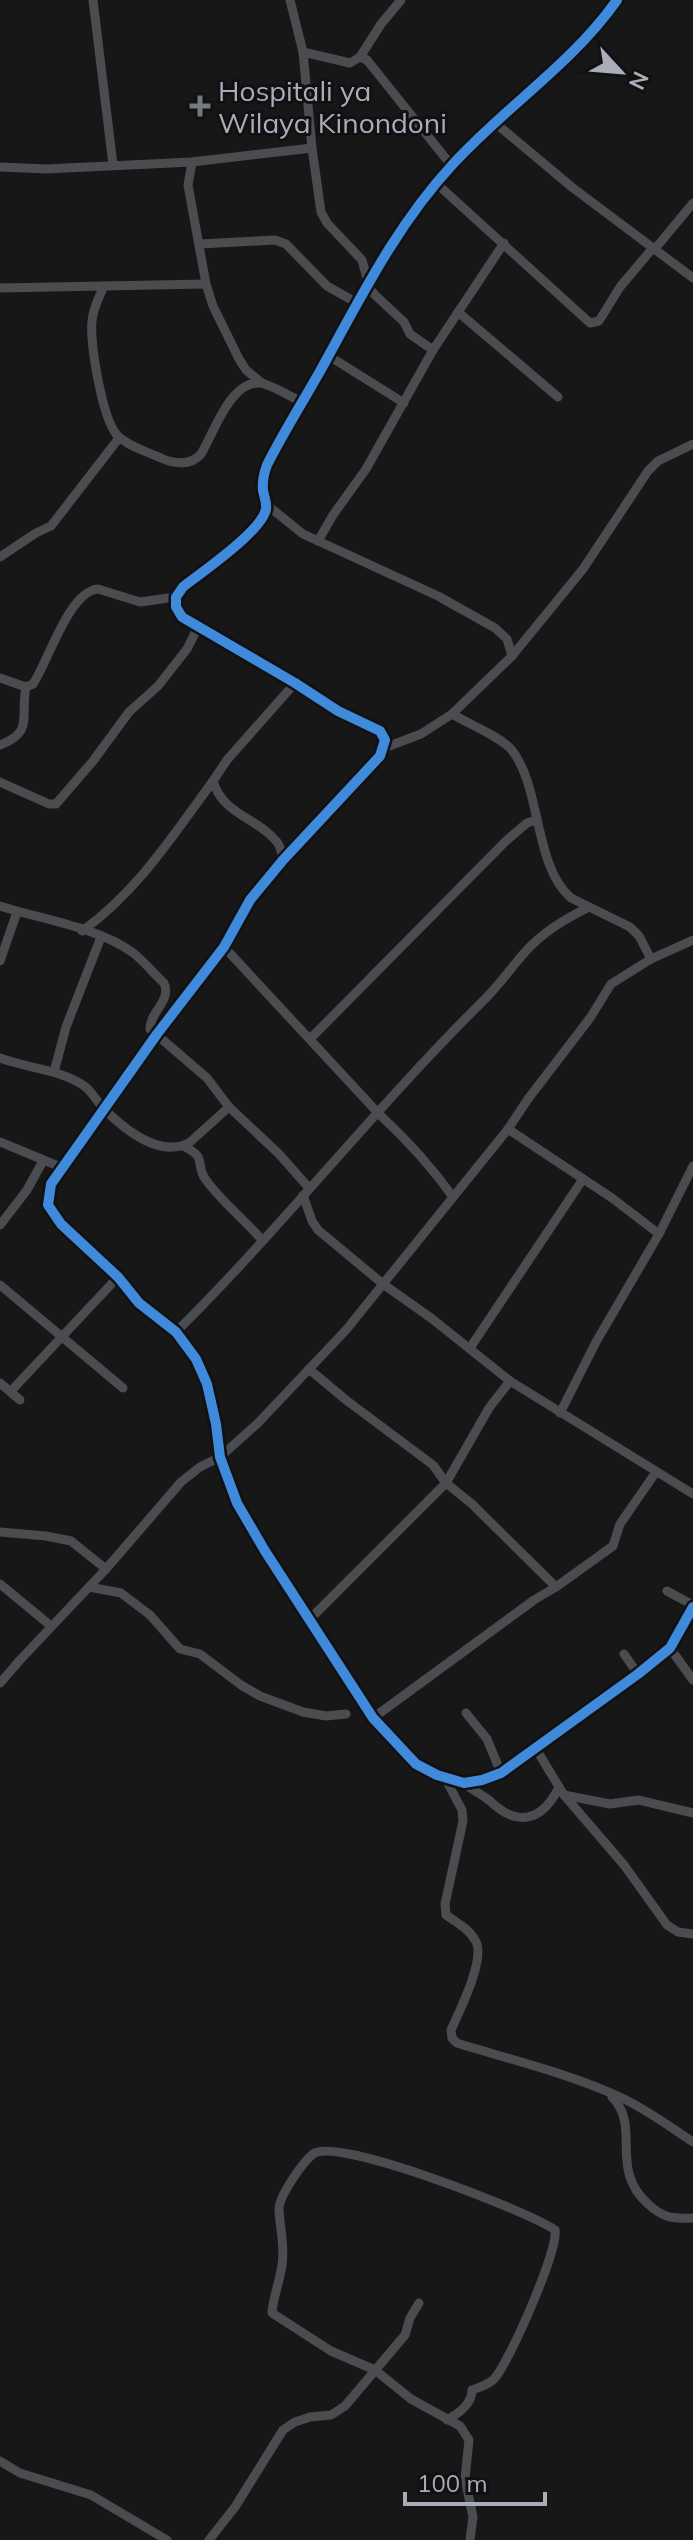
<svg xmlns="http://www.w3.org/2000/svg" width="693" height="2540" font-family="Mulish,sans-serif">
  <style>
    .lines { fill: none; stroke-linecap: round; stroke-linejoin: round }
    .minor { stroke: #4b4c50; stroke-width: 9 }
    .cycleway-casing { stroke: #111113; stroke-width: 15 }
    .cycleway { stroke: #408adc; stroke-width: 10 }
    .poi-dot { fill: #757880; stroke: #111113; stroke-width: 3 }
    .labels { text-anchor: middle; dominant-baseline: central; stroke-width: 6; stroke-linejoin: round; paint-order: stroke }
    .poi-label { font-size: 28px; fill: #a8adb8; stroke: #111113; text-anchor: start }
  </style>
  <rect width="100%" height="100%" fill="#171717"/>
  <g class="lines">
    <!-- minor -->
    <g class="minor">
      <polyline points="93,0 113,165"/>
      <polyline points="290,0 303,52 312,148 321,212 327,223 362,260 370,289 375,295 404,322 410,334 433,350"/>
      <path d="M617,0C572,64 505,107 453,164C401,220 366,287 330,353C310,391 286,427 267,465C264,473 262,481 263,490C264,497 267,502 266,509C262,531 202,572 183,587L176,597V607L182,617L295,683L338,711L380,731L385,740L380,756L283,860L250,900L224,947L157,1034L51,1184L48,1205L61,1224L118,1277L139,1303L176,1332L196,1359L207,1384L216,1424L220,1457L237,1503L265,1551L373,1718L416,1764L437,1775L464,1783L482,1780L501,1773L638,1674L670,1648L693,1607"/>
      <polyline points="303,52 350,63 360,57 367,60 451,165"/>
      <polyline points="360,57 381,24 401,0"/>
      <polyline points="494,122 573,188 693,278"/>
      <polyline points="192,162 188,185 206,284 213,306 239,359 246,370 262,383"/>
      <polyline points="0,167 46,169 192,162 312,148"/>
      <polyline points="437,184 590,323 599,321 620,287 652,249"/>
      <polyline points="200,244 275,240 286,244 327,286 357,303"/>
      <polyline points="654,250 693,203"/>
      <path d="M104,286C99,297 93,308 92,321C90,344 102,418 117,435C127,446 148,452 161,458C174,464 191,466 201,454C214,433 230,381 260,383C270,384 291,397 302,402"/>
      <polyline points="0,288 206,284"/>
      <polyline points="458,312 558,397"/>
      <polyline points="329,356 404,403"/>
      <polyline points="267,505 303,534 438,596 495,628 507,639 512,656"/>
      <polyline points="318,541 333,515 366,469 433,350 504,243"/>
      <polyline points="0,557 36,533 51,526 119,438"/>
      <path d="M0,678L26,687L33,684C48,662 69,591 98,589L140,602L176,597"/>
      <path d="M452,714C469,724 499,736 511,749C542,787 533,865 571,898L630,927L639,936L651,959"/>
      <path d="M0,745C34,732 20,718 26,687"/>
      <polyline points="384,748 421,734 452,714 512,656 583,569 648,471 658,461 693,444"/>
      <polyline points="0,782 49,804 56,804 93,761 129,712 158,686 187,649 198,627"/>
      <path d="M283,860C282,854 281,847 277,842C258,818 222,814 213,781L227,760L295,683"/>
      <path d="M0,906C40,919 97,927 132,952C144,961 153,973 164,983C172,1001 150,1011 150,1029L207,1078L229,1107L279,1154L309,1188"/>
      <path d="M82,931C137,892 174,834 213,781"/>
      <path d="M224,947L379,1114C406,1139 431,1166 453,1197"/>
      <polyline points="0,961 17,912"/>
      <polyline points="311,1038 507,840 527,823 536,820"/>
      <path d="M0,1058C27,1068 58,1069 83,1085C91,1090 96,1100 103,1108C124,1129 158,1158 189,1143L229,1107"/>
      <polyline points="54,1072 66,1027 101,937"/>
      <polyline points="508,1129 612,1198 659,1234"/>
      <polyline points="0,1142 63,1168"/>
      <path d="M183,1146C209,1158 194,1164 206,1180C221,1201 244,1219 262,1240"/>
      <polyline points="303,1195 312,1221 318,1230 383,1284 431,1318 510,1381 693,1494"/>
      <polyline points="0,1225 27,1190 43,1161"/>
      <polyline points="0,1285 123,1388"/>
      <path d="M176,1332C282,1227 375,1108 481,1003C498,987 510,969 525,952C543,932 565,919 589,907"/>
      <polyline points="470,1348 583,1179"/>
      <polyline points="309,1369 346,1400 433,1465 446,1483 472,1504 556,1587 613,1546 620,1524 656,1472"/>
      <polyline points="0,1383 20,1400"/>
      <polyline points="11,1391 118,1277"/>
      <polyline points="560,1413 596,1342 659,1234 693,1166"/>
      <polyline points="0,1532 46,1536 71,1541 106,1569"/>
      <polyline points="0,1584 51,1626"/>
      <polyline points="89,1587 121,1593 150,1615 180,1649 200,1654 241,1685 260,1696 303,1712 326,1716 346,1714"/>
      <polyline points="667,1591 693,1605"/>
      <polyline points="310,1619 446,1483 489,1408 510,1381"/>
      <polyline points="670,1648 693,1680"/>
      <polyline points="624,1654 638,1674"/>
      <polyline points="0,1683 20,1660 106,1569 181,1482 200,1467 220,1457 258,1423 346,1330 508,1129 528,1099 590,1018 611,984 651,959 693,940"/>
      <polyline points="466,1713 487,1739 501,1773"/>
      <polyline points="373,1718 534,1600 556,1587"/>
      <polyline points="536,1749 564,1795 624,1865 667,1925 678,1932 693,1934"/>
      <path d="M445,1778L462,1810L463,1821L445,1904L446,1915C456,1922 469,1929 475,1940C487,1957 459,2012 451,2030L452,2038L457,2043C511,2060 568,2073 620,2097C646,2109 669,2126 693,2142"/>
      <path d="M464,1783C471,1789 484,1796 490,1801C517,1827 542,1822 559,1787"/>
      <polyline points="564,1795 610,1804 639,1800 693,1813"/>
      <path d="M612,2097C642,2127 608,2168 648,2204C663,2218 673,2219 693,2218"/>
      <path d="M447,2420C459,2413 472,2404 472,2390C480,2387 488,2385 494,2379C509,2363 559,2249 555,2230C528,2211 336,2136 313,2154C303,2162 278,2197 279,2210C280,2230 285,2244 282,2265C280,2281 273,2297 272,2313L331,2351L375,2370L411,2399L460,2426L469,2440L465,2479L473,2517L470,2540"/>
      <polyline points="0,2461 20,2473 91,2495 167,2540"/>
      <polyline points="209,2540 235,2507 283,2430 295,2422 310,2417 331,2415 345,2406 405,2335 410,2318 419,2303"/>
    </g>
    <defs>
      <path id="cycleway" d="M617,0C572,64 505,107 453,164C401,220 366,287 330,353C310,391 286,427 267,465C264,473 262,481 263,490C264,497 267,502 266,509C262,531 202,572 183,587L176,597V607L182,617L295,683L338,711L380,731L385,740L380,756L283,860L250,900L224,947L157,1034L51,1184L48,1205L61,1224L118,1277L139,1303L176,1332L196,1359L207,1384L216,1424L220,1457L237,1503L265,1551L373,1718L416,1764L437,1775L464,1783L482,1780L501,1773L638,1674L670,1648L693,1607"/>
    </defs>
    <!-- cycleway casing -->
    <use href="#cycleway" class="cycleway-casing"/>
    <!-- cycleway -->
    <use href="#cycleway" class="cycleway"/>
  </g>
  <!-- markers -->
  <path class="poi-dot" d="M196 94h8v8h8v8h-8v8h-8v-8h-8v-8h8z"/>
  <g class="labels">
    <!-- poi labels -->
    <g class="poi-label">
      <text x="218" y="90">Hospitali ya<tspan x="218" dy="32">Wilaya Kinondoni</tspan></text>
    </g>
  </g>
  <!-- north arrow -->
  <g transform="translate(621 72) rotate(116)" stroke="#111113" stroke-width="6" paint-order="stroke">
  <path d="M0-6L14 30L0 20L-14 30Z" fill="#a8adb8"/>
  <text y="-12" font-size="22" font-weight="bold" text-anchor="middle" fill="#a8adb8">N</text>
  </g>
  <!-- scale -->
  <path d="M405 2492v12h140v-12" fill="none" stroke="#a8adb8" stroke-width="4"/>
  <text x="417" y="2492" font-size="24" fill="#a8adb8" stroke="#111113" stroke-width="6" paint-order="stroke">100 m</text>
</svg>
